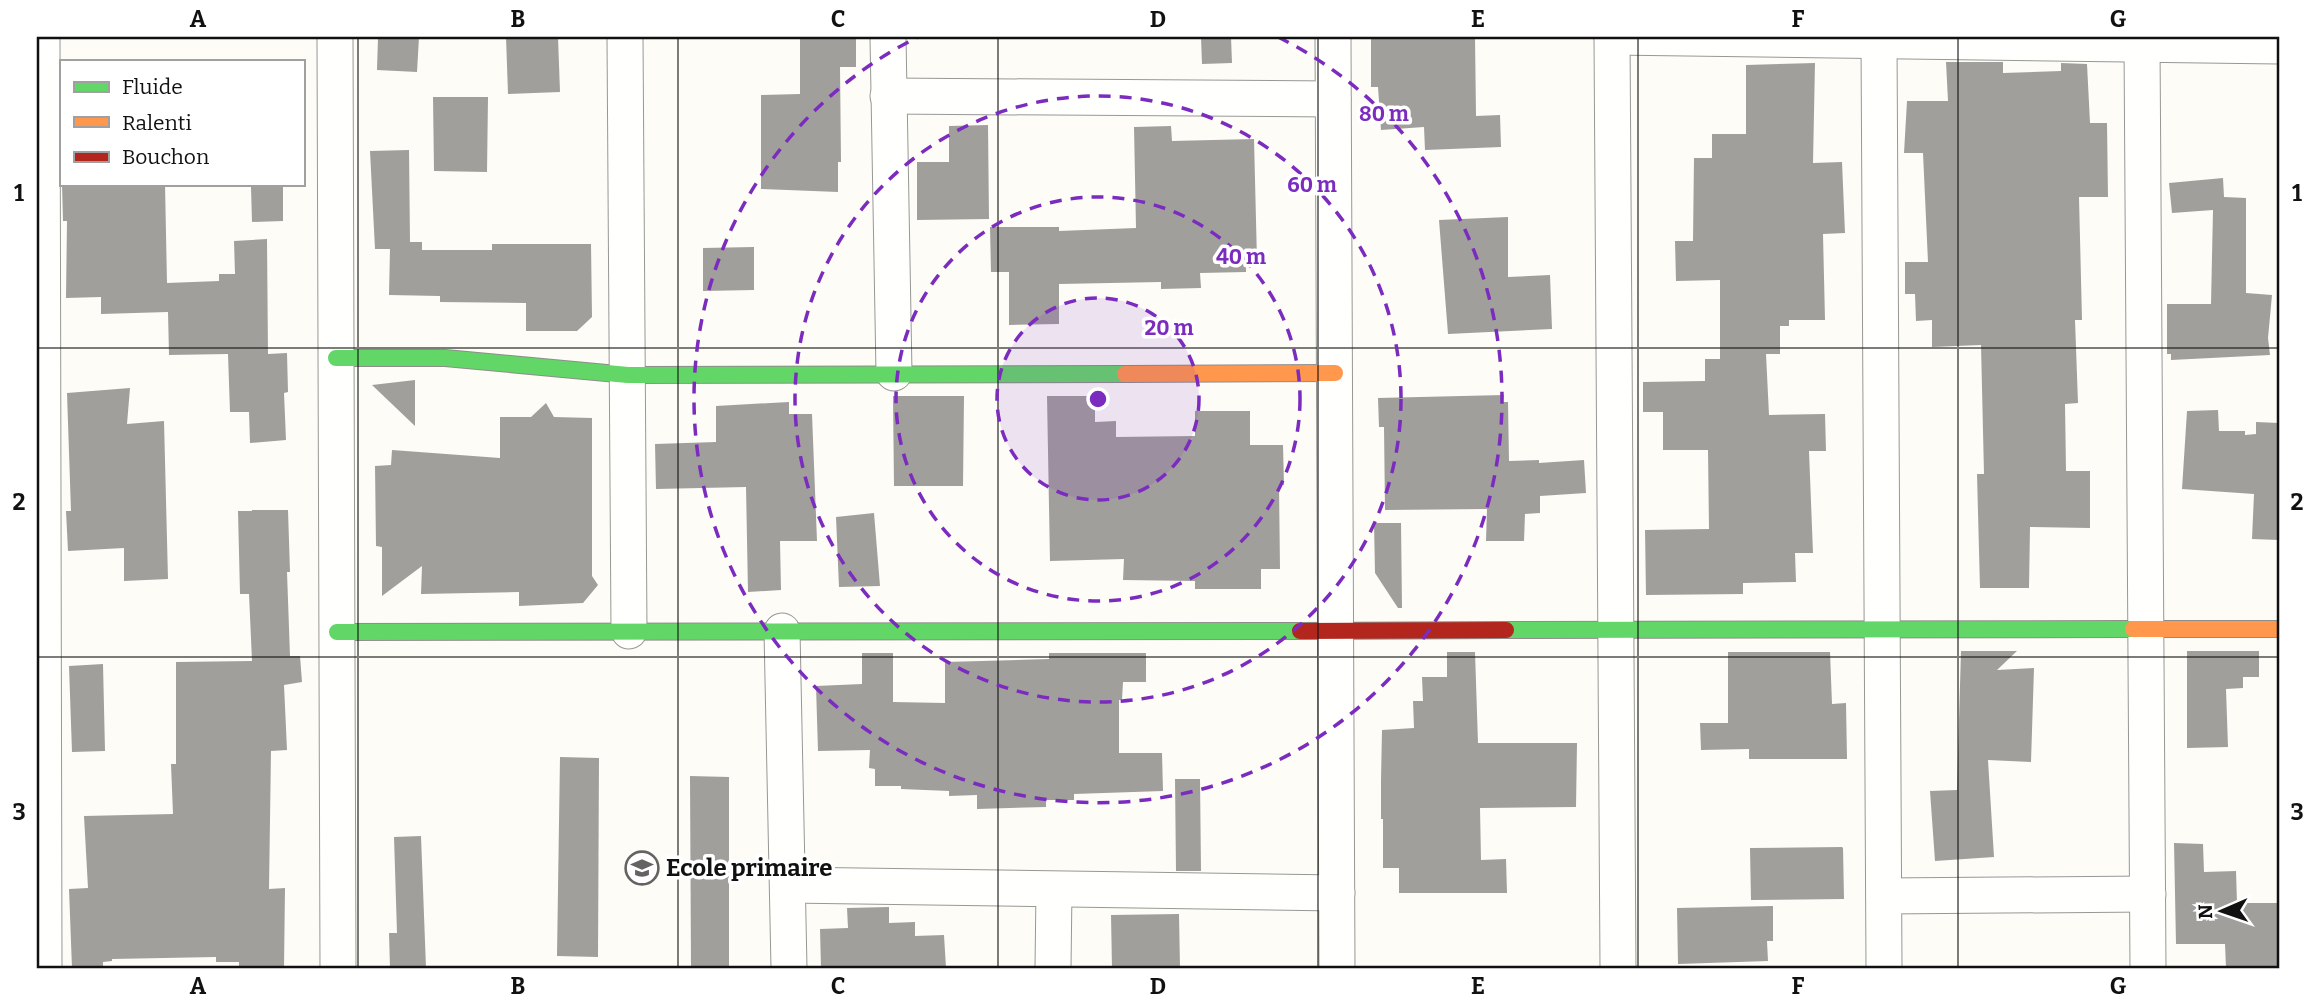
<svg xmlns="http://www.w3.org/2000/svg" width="2316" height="1005" font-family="Bitter,serif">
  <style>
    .building { fill: #a19f9c }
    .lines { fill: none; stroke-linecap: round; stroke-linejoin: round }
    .street-casing { stroke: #979795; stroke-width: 37 }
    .fast-casing { stroke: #8e8d8b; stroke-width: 18 }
    .slow-casing { stroke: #8e8d8b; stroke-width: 18 }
    .jam-casing { stroke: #8e8d8b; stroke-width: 18 }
    .street { stroke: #fffffe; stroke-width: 35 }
    .fast { stroke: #63d668; stroke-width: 16 }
    .slow { stroke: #ff974d; stroke-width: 16 }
    .jam { stroke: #b3261e; stroke-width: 16 }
    .grid { fill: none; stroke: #111; stroke-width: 2; stroke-opacity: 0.55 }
    .ring { fill: none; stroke: #7b2cbf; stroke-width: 3.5; stroke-dasharray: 12 9 }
    .labels { text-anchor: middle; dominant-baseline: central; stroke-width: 7; stroke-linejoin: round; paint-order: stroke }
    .poi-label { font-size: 24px; font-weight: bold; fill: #111; stroke: #fff; text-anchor: start }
    .centre { fill: #7b2cbf; stroke: #fff; stroke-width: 3.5 }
    .ring-label { font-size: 21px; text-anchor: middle; font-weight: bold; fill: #7b2cbf; stroke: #fff; stroke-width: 7; stroke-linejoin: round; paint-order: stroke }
    .neatline { fill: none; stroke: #111; stroke-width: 2.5 }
    .grid-label { font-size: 23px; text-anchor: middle; font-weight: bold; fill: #111 }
  </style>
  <rect width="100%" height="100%" fill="#fdfcf7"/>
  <!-- building -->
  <g class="building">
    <polygon points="378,37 419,37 417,72 377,70"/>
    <polygon points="506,37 558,37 560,92 508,94"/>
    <polygon points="800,37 856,37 856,67 840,67 841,162 838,162 838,192 761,189 761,95 800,94"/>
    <polygon points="1201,37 1231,37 1232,63 1202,64"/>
    <polygon points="1371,37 1475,37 1476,116 1500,115 1501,147 1425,150 1424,127 1381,130 1378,87 1371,87"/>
    <polygon points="1946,62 2003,62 2003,73 2061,71 2061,63 2087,64 2090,123 2107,123 2108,197 2079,197 2082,320 2075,320 2078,403 2065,404 2066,471 2090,471 2090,528 2030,527 2029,588 1980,588 1977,474 1984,474 1981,345 1932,347 1932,320 1916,321 1915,294 1905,294 1905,262 1928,262 1923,153 1904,153 1907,101 1948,101"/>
    <polygon points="1815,63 1813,163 1842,162 1845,233 1823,234 1825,320 1789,320 1789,326 1780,326 1780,354 1766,354 1769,415 1825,414 1826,451 1809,451 1813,553 1795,553 1796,582 1743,583 1743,594 1646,595 1645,530 1709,529 1708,450 1663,450 1663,412 1643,412 1643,382 1705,381 1705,359 1720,359 1720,280 1676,281 1675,241 1693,241 1694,158 1712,158 1712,134 1746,134 1746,65"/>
    <polygon points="433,97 488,97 487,172 434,171"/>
    <polygon points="988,125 989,219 917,220 917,162 949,162 949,126"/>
    <polygon points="1171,126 1172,141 1254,139 1257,261 1246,262 1246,272 1200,273 1201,288 1161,289 1161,282 1059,284 1059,324 1009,325 1009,272 991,272 990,227 1059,227 1059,231 1136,228 1134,127"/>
    <polygon points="409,150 410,242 422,242 422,250 492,250 492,244 591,244 592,317 577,331 526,331 526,303 440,302 440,296 389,295 390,249 375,249 370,151"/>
    <polygon points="2223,178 2224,197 2246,198 2246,293 2272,295 2268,338 2270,355 2171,360 2171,354 2167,354 2167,304 2211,304 2213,210 2172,213 2169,183"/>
    <polygon points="62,184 165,184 167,283 219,281 219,274 235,274 234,241 267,239 268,354 287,353 288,392 284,393 286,440 250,443 249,412 230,412 228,354 169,355 168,312 101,314 101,297 66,298 67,221 63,221"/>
    <polygon points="283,186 283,221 252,222 251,187"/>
    <polygon points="1508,217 1508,277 1550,275 1552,329 1448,334 1439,220"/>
    <polygon points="754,247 754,290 703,291 703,248"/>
    <polygon points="415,380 415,426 372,385"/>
    <polygon points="130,388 127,424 164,421 168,579 124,581 124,548 68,551 66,511 71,511 67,393"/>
    <polygon points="1504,395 1503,402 1508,402 1509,461 1539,460 1539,463 1584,460 1586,493 1540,496 1540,513 1525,514 1524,541 1486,541 1487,509 1385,510 1384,427 1379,427 1378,398"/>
    <polygon points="893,396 964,396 963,486 894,486"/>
    <polygon points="1047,396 1095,396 1095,422 1116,421 1116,437 1195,436 1195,411 1250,411 1250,445 1283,445 1284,485 1279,485 1280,569 1261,569 1261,589 1195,589 1195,581 1123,580 1124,559 1050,561"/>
    <polygon points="789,402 789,414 812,414 817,541 780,541 781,590 748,592 746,487 656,489 655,444 716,442 716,406"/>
    <polygon points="546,403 554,417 592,418 592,576 598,585 583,603 519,606 519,592 421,594 422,566 382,596 382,547 376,546 375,466 391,465 392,450 500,458 500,417 531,417"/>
    <polygon points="2218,410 2219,431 2245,431 2245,435 2256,434 2256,422 2279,423 2279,540 2252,539 2254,494 2182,489 2187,411"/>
    <polygon points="252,510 288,510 290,572 287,572 290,656 300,656 302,682 284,685 287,750 271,751 269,889 285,888 284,968 239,968 239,962 216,962 216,957 112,959 112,961 103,962 103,968 72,968 69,889 88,888 84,816 173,814 171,764 176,764 176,662 252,661 249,594 240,594 238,511 252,511"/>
    <polygon points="874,513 880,586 839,587 836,517"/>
    <polygon points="1374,523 1401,523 1402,608 1398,608 1375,573"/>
    <polygon points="1961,651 2017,651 1997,670 2034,668 2031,762 1988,760 1994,857 1935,861 1930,791 1957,790"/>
    <polygon points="2187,651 2259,651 2259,677 2243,677 2243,688 2226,689 2228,747 2187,748"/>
    <polygon points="1447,652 1475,652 1478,743 1577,743 1576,807 1480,808 1481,860 1506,859 1507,893 1399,893 1399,868 1383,868 1383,819 1381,819 1381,780 1382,730 1414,728 1413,701 1423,701 1422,677 1447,677"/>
    <polygon points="1728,652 1830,652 1832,704 1846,703 1847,759 1749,759 1749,749 1701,750 1700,723 1728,723"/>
    <polygon points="862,653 893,653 893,702 945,703 945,662 1049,659 1049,653 1146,653 1146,682 1123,682 1122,700 1119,700 1119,753 1162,753 1163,791 1074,794 1074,800 1046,800 1046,807 977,809 977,795 949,796 949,791 901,789 901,786 875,786 875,769 869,768 870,750 818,751 816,686 862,684"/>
    <polygon points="103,664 105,751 72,752 69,666"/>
    <polygon points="560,757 599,758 598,957 557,956"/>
    <polygon points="690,776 729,777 729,968 691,968"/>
    <polygon points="1175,779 1200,779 1201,871 1176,871"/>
    <polygon points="421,836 426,968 390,968 389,933 397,933 394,837"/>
    <polygon points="2174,843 2203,844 2204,872 2236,871 2237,903 2279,903 2279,968 2226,968 2225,944 2176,944"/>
    <polygon points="1842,847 1843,848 1844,899 1751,900 1750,848"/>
    <polygon points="1773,906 1773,941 1767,941 1768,961 1678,964 1677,908"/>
    <polygon points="889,907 889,923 915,922 915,936 944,935 946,968 821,968 820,929 848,928 847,908"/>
    <polygon points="1179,914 1180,968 1112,968 1111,915"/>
  </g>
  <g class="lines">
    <defs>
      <g id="street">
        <polyline points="42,37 44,968"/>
        <polyline points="335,37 338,968"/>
        <polyline points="625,37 629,631"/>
        <polyline points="888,37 894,373"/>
        <polyline points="1333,37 1337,968"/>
        <polyline points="1612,37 1618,968"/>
        <polyline points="1612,37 2279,46"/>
        <polyline points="1879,41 1884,968"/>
        <polyline points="2142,44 2148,968"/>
        <polyline points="888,96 1333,99"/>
        <polyline points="782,631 789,968"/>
        <polyline points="788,885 1337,893"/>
        <polyline points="1884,896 2148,894"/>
        <polyline points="1053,968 1054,890"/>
      </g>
      <g id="fast">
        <polyline points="336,358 445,358 628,375 1125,374"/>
        <polyline points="1506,630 2133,629"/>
        <polyline points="337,632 1300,631"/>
      </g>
      <g id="slow">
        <polyline points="1125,374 1335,373"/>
        <polyline points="2133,629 2279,629"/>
      </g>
      <polyline id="jam" points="1300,631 1506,630"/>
    </defs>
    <!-- street casing -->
    <use href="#street" class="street-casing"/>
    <!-- fast casing -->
    <use href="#fast" class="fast-casing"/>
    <!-- slow casing -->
    <use href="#slow" class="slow-casing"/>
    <!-- jam casing -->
    <use href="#jam" class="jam-casing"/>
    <!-- street -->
    <use href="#street" class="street"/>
    <!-- fast -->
    <use href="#fast" class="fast"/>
    <!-- slow -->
    <use href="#slow" class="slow"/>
    <!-- jam -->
    <use href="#jam" class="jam"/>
  </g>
  <!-- grid -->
  <path class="grid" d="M358,37V968M678,37V968M998,37V968M1318,37V968M1638,37V968M1958,37V968M37,348H2279M37,657H2279"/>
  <!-- distance rings -->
  <circle cx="1098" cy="399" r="101" fill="#7b2cbf" fill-opacity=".12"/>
  <g class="ring">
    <circle cx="1098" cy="399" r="101"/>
    <circle cx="1098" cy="399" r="202"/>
    <circle cx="1098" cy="399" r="303"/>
    <path d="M1278 37A404 404 0 1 1 918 37"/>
  </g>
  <!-- icons -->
  <defs>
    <symbol id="school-ring" viewBox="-11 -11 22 22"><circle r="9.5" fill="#fff" stroke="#646362" stroke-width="1.5"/><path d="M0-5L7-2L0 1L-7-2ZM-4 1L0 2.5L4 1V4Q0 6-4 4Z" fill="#646362"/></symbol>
  </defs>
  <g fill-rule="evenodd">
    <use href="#school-ring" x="623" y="849" width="38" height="38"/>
  </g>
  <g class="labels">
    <!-- poi labels -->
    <g class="poi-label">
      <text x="666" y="868">Ecole primaire</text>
    </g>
  </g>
  <circle cx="1098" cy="399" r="10" class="centre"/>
  <g class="ring-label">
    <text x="1384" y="121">80 m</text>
    <text x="1312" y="192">60 m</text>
    <text x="1241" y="264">40 m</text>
    <text x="1169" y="335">20 m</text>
  </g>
  <!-- border -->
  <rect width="2316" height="1005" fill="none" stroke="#ffffff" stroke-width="77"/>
  <!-- legend -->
  <rect x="60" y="60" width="245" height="126" fill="#ffffff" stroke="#a0a0a0" stroke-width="2"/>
  <rect x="74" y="82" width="35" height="10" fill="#63d668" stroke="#a0a0a0" stroke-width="2"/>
  <text x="122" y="94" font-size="21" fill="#111111">Fluide</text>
  <rect x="74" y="117" width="35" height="10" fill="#ff974d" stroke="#a0a0a0" stroke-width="2"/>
  <text x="122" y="130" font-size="21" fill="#111111">Ralenti</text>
  <rect x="74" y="152" width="35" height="10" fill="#b3261e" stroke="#a0a0a0" stroke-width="2"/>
  <text x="122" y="164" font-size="21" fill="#111111">Bouchon</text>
  <!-- north arrow -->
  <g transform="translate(2222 911) rotate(268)" stroke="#ffffff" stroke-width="5" paint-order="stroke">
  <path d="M0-5L12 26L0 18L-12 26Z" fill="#111111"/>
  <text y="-10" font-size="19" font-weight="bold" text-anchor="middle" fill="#111111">N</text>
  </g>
  <rect x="38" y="38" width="2240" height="929" class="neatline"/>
  <g class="grid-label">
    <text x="198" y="27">A</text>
    <text x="518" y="27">B</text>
    <text x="838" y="27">C</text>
    <text x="1158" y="27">D</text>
    <text x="1478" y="27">E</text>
    <text x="1798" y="27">F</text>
    <text x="2118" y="27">G</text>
    <text x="19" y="201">1</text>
    <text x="2297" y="201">1</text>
    <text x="19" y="510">2</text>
    <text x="2297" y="510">2</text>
    <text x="19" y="820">3</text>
    <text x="2297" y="820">3</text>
    <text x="198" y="994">A</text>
    <text x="518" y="994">B</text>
    <text x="838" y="994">C</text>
    <text x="1158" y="994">D</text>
    <text x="1478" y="994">E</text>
    <text x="1798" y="994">F</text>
    <text x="2118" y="994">G</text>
  </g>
</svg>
